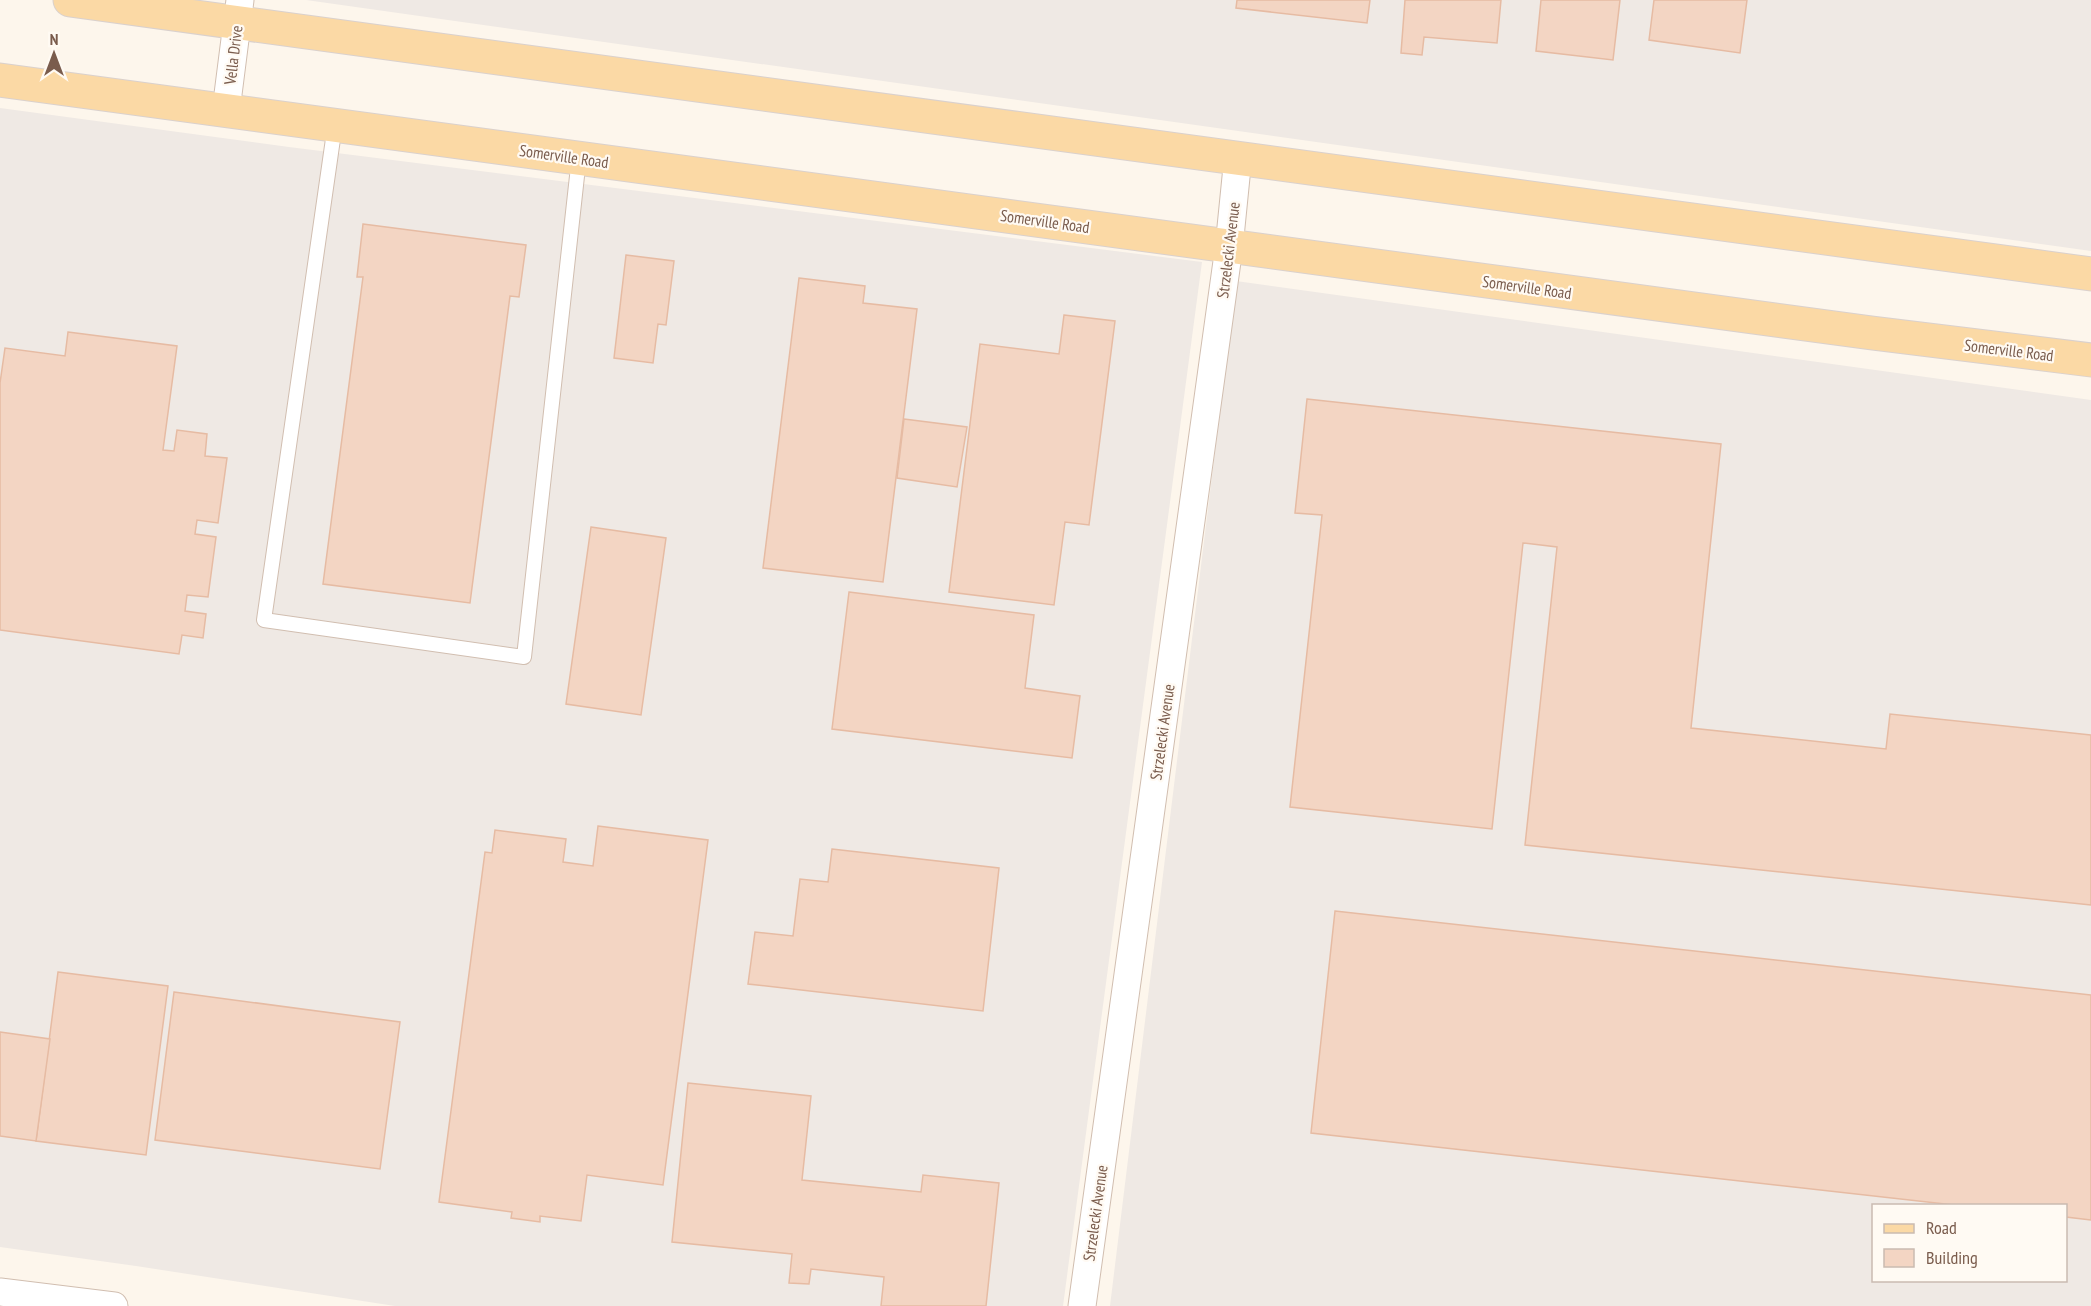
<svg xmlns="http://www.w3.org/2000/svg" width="2091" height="1306" font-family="'PT Sans Narrow',sans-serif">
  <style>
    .industrial { fill: #efe9e4; fill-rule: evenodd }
    .building { fill: #f3d5c3; stroke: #e6bba3; stroke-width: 1.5 }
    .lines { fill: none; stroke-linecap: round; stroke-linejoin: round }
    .lane-casing { stroke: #d1beb0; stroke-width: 16 }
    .street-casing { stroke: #d1beb0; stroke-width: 29 }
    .primary-casing { stroke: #dad1cd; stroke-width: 35 }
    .lane { stroke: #fff; stroke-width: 14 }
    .street { stroke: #fff; stroke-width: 27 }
    .primary { stroke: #fbd9a5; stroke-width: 33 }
    .labels { text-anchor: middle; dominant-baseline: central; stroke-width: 4.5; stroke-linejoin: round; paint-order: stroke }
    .street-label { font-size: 16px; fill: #7a5c4d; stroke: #fffaf3 }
  </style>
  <rect width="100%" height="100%" fill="#fdf6ec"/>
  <!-- industrial -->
  <g class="industrial">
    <polygon points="306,0 2091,0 2091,251"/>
    <polygon points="0,108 289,147 1202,262 1063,1306 395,1306 136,1266 0,1247"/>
    <path d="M1236,281L2091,400V1306H1110ZM1874,1206H2066V1280H1874Z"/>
  </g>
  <!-- building -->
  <g class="building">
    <polygon points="1237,0 1370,0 1367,23 1236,8"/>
    <polygon points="1405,0 1501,0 1497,43 1424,37 1422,55 1401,53"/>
    <polygon points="1541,0 1620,0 1613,60 1536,51"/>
    <polygon points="1654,0 1747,0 1740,53 1649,40"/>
    <polygon points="363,224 526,245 519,297 510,296 470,603 323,584 363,277 357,277"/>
    <polygon points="626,255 674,261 666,325 658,324 653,363 614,358"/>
    <polygon points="799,278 865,286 863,303 917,309 883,582 763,568"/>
    <polygon points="1064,315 1115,321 1089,525 1065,522 1054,605 949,592 980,344 1059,354"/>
    <polygon points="68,332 177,346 163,450 174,451 177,430 207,434 205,456 227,458 218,523 197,520 195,534 216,537 208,597 187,595 185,611 206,614 203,638 182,635 179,654 0,630 0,383 5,348 65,356"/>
    <polygon points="1307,399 1721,444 1691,728 1886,749 1890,714 2091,735 2091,905 1525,845 1557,547 1523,543 1492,829 1290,807 1322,515 1295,513"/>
    <polygon points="904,419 967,427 957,487 897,478"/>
    <polygon points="591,527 666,538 641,715 566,704"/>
    <polygon points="849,592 1034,615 1025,688 1080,696 1072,758 832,729"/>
    <polygon points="598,826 708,840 663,1185 587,1175 581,1221 540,1216 540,1222 511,1218 512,1212 439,1202 485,852 492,853 495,830 566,839 563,862 593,866"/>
    <polygon points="832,849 999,868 983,1011 748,984 755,932 793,936 800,879 828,882"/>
    <polygon points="1335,911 2091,995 2091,1220 2066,1217 2066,1206 1963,1206 1311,1133"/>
    <polygon points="58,972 168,986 146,1155 36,1141"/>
    <polygon points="174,992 400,1022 380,1169 155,1140"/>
    <polygon points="0,1032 50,1039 36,1141 0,1136"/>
    <polygon points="688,1083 811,1096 802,1180 921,1192 923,1175 999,1183 986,1306 881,1306 884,1277 811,1269 809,1284 789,1283 792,1254 672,1242"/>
  </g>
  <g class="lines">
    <defs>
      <polyline id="lane" points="335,125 264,620 524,657 579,158"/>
      <g id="street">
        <polyline points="226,110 240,0"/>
        <polyline points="0,1292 114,1306"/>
        <polyline points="1082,1306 1229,247 1238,157"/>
      </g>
      <g id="primary">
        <polyline points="70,0 2091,274"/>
        <polyline points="0,80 1872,333 2091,360"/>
      </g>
    </defs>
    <!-- lane casing -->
    <use href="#lane" class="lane-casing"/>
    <!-- street casing -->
    <use href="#street" class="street-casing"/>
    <!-- primary casing -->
    <use href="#primary" class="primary-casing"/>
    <!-- lane -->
    <use href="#lane" class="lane"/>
    <!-- street -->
    <use href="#street" class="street"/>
    <!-- primary -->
    <use href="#primary" class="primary"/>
  </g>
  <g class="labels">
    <!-- street labels -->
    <g class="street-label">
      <text transform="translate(233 55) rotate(-83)">Vella Drive</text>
      <text transform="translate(564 156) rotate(8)">Somerville Road</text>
      <text transform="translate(1045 221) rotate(8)">Somerville Road</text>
      <text transform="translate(1228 250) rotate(-83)">Strzelecki Avenue</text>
      <text transform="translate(1527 287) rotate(8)">Somerville Road</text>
      <text transform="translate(2009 350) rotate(7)">Somerville Road</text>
      <text transform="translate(1162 732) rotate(-82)">Strzelecki Avenue</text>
      <text transform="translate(1095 1213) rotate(-82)">Strzelecki Avenue</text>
    </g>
  </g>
  <!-- legend -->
  <rect x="1872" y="1204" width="195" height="78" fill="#fffaf3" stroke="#cabbb1" stroke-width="1.5"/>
  <rect x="1884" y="1224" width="30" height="9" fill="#fbd9a5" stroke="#cabbb1" stroke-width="1.5"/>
  <text x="1926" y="1234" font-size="18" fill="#7a5c4d">Road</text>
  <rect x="1884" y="1249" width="30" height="18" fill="#f3d5c3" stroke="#cabbb1" stroke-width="1.5"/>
  <text x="1926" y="1264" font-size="18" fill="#7a5c4d">Building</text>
  <!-- north arrow -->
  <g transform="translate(54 54)" stroke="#fffaf3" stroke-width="4.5" paint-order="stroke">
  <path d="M0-4.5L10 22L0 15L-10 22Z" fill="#7a5c4d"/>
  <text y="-9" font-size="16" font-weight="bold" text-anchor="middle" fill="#7a5c4d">N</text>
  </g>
</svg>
